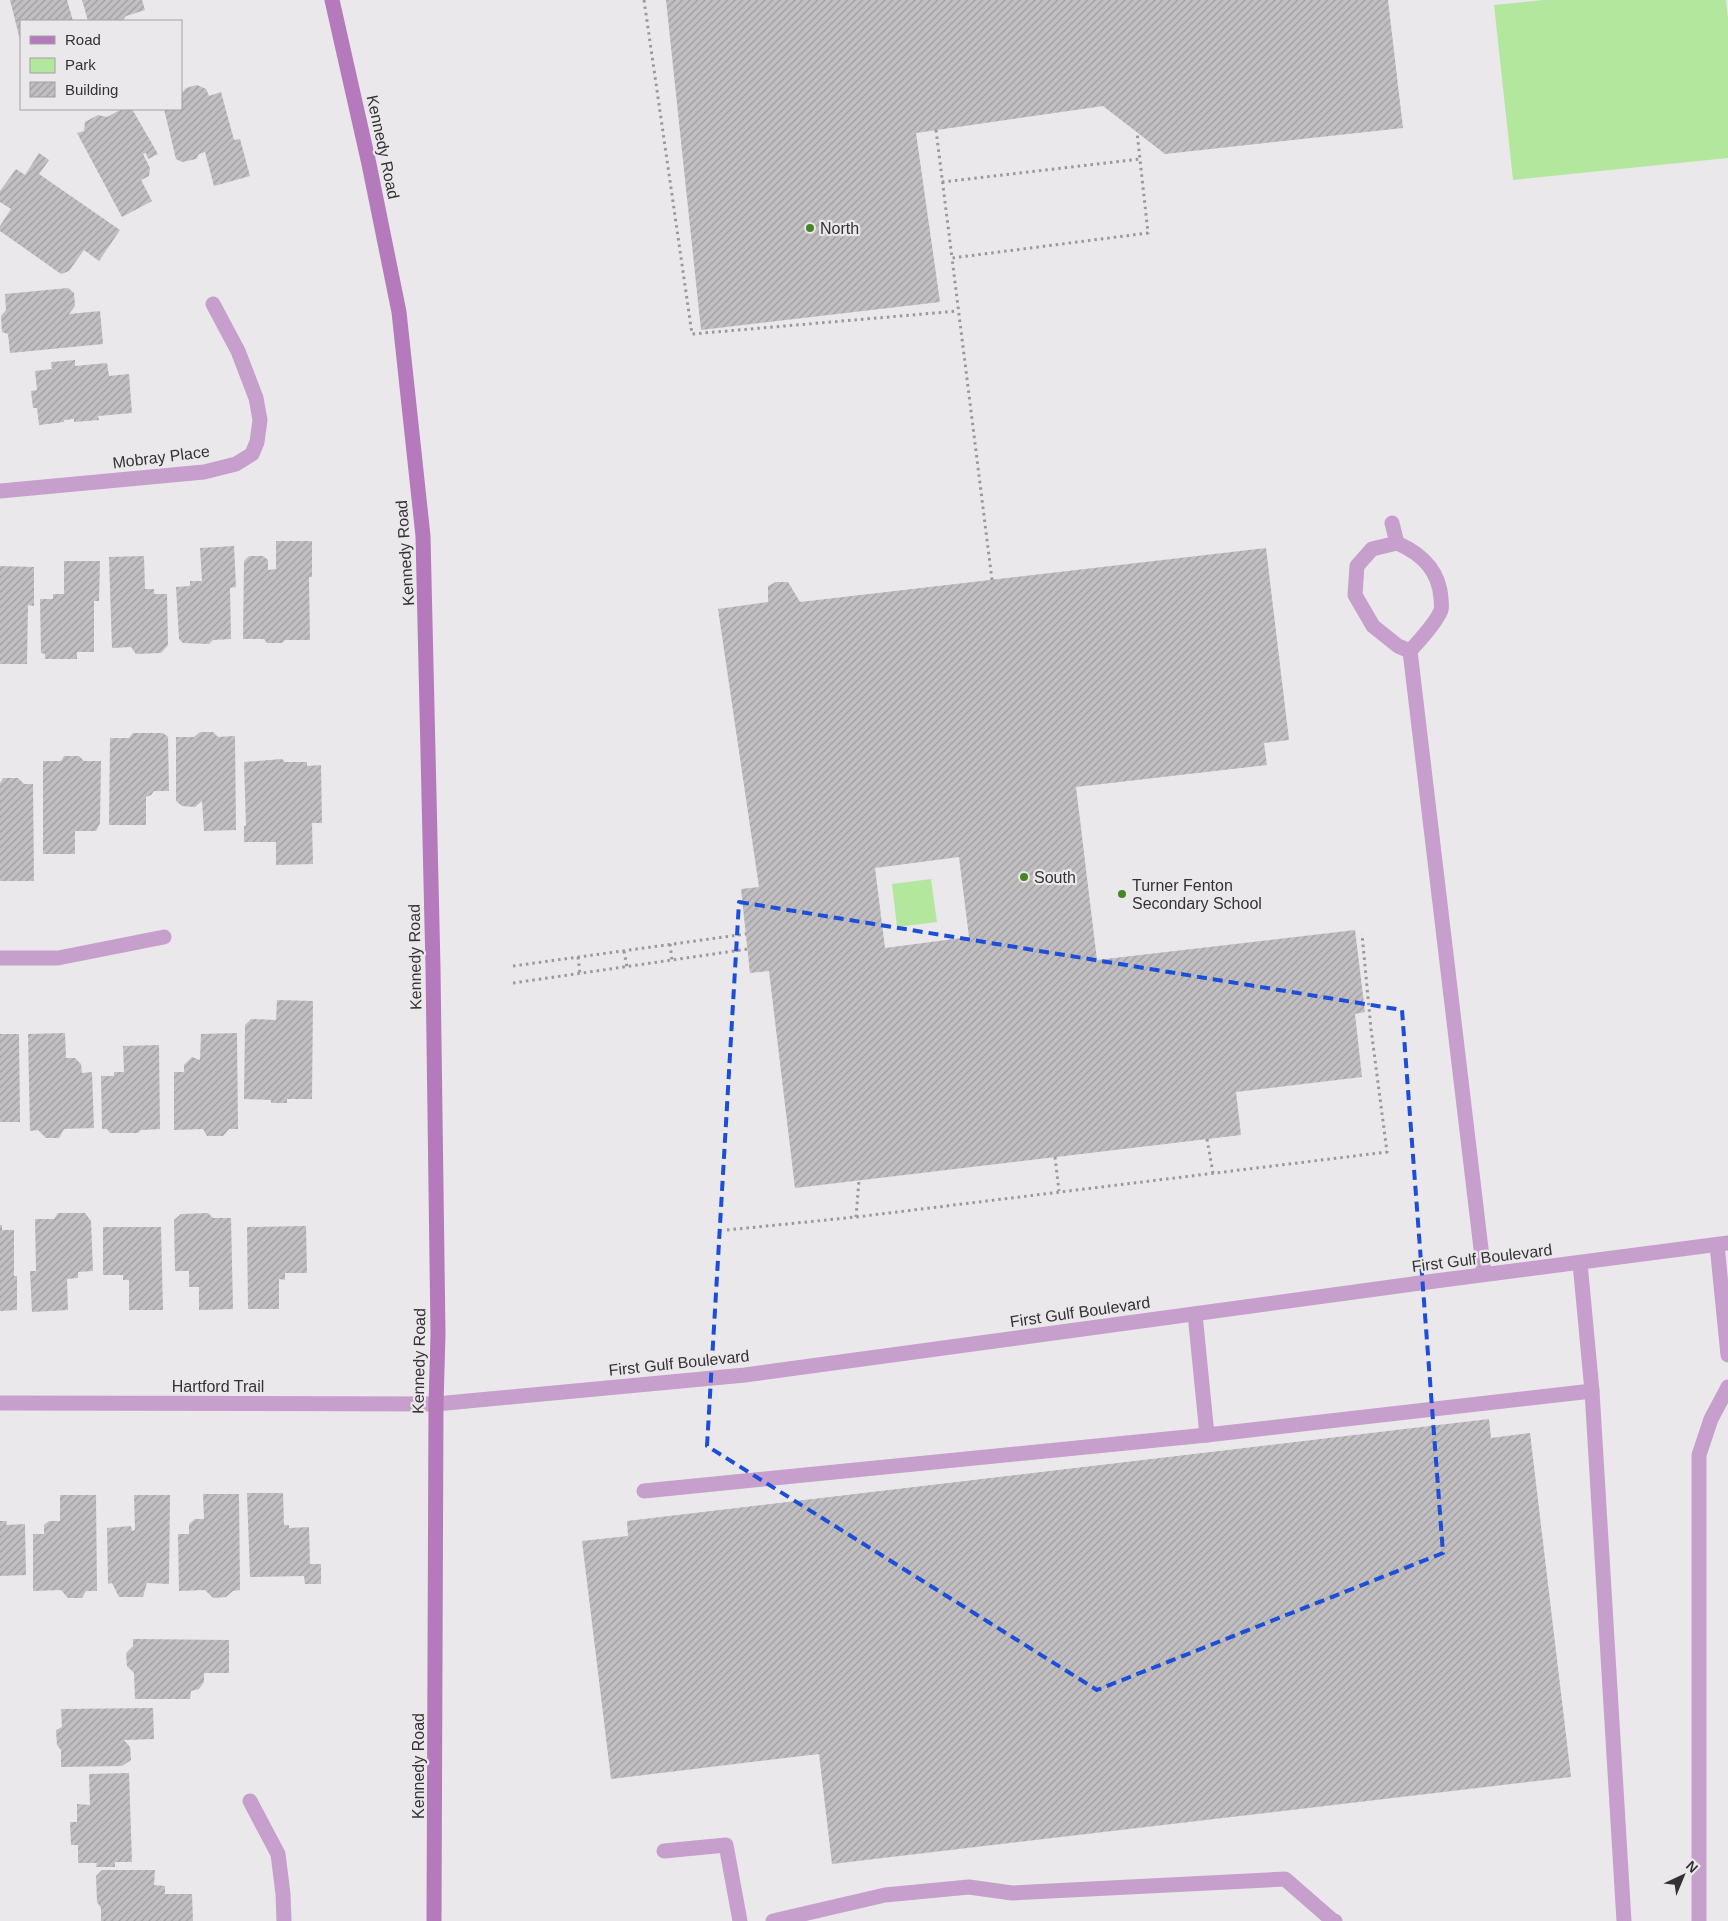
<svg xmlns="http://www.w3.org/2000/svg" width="1728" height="1921" font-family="Helvetica,sans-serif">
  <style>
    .park { fill: #b4e79e }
    .building { fill: url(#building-hatch); fill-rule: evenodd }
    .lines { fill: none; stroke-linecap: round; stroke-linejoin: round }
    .path { stroke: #9b989b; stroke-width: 3; stroke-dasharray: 2.5 4; stroke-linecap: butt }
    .service { stroke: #c79fcc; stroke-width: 15 }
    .minor { stroke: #c79fcc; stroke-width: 15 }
    .tertiary { stroke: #c79fcc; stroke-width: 15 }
    .secondary { stroke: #b57abc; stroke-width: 15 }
    .marked { fill: none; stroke: #1d4ed8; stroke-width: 4; stroke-dasharray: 10 6; stroke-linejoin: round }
    .poi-dot { fill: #488524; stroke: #ebe8eb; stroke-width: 2 }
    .labels { text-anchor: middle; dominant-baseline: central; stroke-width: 4.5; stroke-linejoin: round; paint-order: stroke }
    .street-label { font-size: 16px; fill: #343234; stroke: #ebe8eb }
    .poi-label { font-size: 16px; fill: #343234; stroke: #ebe8eb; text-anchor: start }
  </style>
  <defs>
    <pattern id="building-hatch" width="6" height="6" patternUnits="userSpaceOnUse" patternTransform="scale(1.25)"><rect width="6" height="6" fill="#c2bfc2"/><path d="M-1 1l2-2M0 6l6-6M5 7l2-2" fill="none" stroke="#9e9c9e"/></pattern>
  </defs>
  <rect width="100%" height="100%" fill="#ebe8eb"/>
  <!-- park -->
  <g class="park">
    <polygon points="1543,0 1726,0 1728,19 1728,158 1513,180 1494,5"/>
    <polygon points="931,879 937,922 897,927 892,884"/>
  </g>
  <!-- building -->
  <g class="building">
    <polygon points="10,0 67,0 73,21 21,21 21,44"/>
    <polygon points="82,0 142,0 145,10 126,16 122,21 88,21"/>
    <polygon points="666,0 1388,0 1403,128 1165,154 1103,106 916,133 940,302 701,330"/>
    <polygon points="197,85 206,89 209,96 221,92 234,140 240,139 250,176 214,186 205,152 199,154 196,159 182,162 176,159 164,109 181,109 181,94 186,88"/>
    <polygon points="122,109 132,109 158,154 148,159 146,153 143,154 150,168 149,176 141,180 152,201 122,217 77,133 84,131 85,122 98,115 107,117"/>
    <polygon points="39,153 49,160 39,174 120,230 99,261 84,250 69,271 61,274 0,231 0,226 11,209 0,202 0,191 16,169 25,175"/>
    <polygon points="68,288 74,293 75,306 69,314 100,311 103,344 10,353 8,334 2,332 1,316 6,310 5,294"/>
    <polygon points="75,360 75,366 107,363 109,376 129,374 132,413 98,416 99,420 74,422 74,419 64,420 64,422 39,425 37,408 33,408 31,391 37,390 35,371 52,369 51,362"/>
    <polygon points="276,541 312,541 312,577 309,577 310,640 285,640 282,643 267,643 264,639 243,639 244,561 249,556 263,556 268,560 268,570 276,569"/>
    <polygon points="234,546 236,587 230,588 231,639 213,640 209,644 183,643 179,639 176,587 190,586 190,581 202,581 200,548"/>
    <path d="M1266,548L1289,740L1264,743L1267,765L1076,787L1097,960L1355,930L1365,1012L1355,1014L1362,1077L1236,1092L1241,1135L795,1188L769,971L750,973L741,889L759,887L718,609L768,602V586L776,582H788L800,602ZM959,857L969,937L885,948L875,868Z"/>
    <polygon points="144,556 145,589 154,589 154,594 167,594 168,645 161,653 136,654 131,647 112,648 109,557"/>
    <polygon points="64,561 100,561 99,601 94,601 94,652 77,652 77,659 45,659 45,654 41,653 40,599 53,599 53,594 64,594"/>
    <polygon points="0,566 34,567 34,606 28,605 27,664 0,664"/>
    <polygon points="200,732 213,732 218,737 235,736 236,830 204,831 202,801 195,807 182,806 176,801 176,737 194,737"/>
    <polygon points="133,733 163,733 168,737 169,791 154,791 151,795 146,797 146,825 109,825 110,738 129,738"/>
    <polygon points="64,756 79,756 84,761 101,761 100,823 96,831 75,831 75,854 43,854 43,761 61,761"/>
    <polygon points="282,759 285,762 307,762 307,766 321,765 322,823 312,823 313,864 276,865 276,842 244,842 244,826 246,826 244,762"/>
    <polygon points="3,778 18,778 24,784 33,784 34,881 0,881 0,783"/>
    <polygon points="277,1000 313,1001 312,1099 287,1099 287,1103 271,1103 271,1100 244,1099 245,1025 251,1019 276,1020"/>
    <polygon points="65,1033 66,1058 75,1058 81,1064 82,1073 92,1072 94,1128 64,1129 59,1138 46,1138 38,1130 30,1131 28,1034"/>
    <polygon points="237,1033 238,1129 229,1129 223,1136 207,1136 203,1129 174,1130 174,1072 184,1072 184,1065 192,1057 200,1060 201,1034"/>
    <polygon points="0,1034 19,1034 20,1122 0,1122"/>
    <polygon points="159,1045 160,1129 141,1130 138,1133 110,1133 107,1129 102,1129 101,1076 114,1076 114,1072 124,1072 123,1046"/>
    <polygon points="58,1213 85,1213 91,1221 93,1271 78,1272 78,1278 67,1279 68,1310 32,1312 30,1271 36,1271 35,1219 54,1219"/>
    <polygon points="208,1213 213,1218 231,1218 233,1309 199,1310 199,1287 189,1287 189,1271 175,1271 174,1220 181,1214"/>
    <polygon points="0,1225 2,1225 2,1230 14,1230 14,1276 17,1276 17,1310 0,1311"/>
    <polygon points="306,1226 307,1273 285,1273 285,1280 279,1279 279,1309 248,1309 247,1227"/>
    <polygon points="103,1227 161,1227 163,1310 129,1310 129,1280 123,1280 123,1275 103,1275"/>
    <polygon points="1489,1419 1491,1438 1530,1433 1571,1777 832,1864 819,1754 611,1779 582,1541 628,1536 627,1521"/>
    <polygon points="247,1493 283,1493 284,1525 289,1525 289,1528 309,1527 310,1564 321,1564 321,1584 305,1584 304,1576 250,1577"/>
    <polygon points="203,1494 239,1494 240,1590 233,1591 226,1597 213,1598 205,1590 179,1591 178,1534 189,1534 189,1524 195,1519 204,1519"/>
    <polygon points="60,1495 96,1495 97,1591 86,1591 82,1598 68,1598 61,1590 33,1591 33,1534 44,1534 44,1525 49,1521 60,1521"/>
    <polygon points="134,1495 170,1495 169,1584 147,1583 143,1597 119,1597 112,1583 108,1584 107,1528 131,1526 132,1531 135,1530"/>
    <polygon points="0,1521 7,1521 6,1525 25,1524 26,1575 0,1576"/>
    <polygon points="133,1639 229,1640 229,1673 204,1673 204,1682 199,1689 191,1691 190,1699 135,1699 134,1673 127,1666 126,1653 133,1646"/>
    <polygon points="153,1708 154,1739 124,1740 130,1747 131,1760 122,1766 61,1767 61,1750 57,1745 56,1730 62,1727 61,1709"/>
    <polygon points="129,1773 132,1862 115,1862 115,1867 96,1867 97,1863 78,1863 78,1845 71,1845 70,1822 77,1822 77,1804 90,1805 89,1774"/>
    <polygon points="102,1870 155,1870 154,1885 165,1886 165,1894 192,1894 193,1921 101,1921 101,1908 97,1902 96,1876"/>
  </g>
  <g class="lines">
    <!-- path -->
    <g class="path">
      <polyline points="644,0 692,334 958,311"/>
      <polyline points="936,130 952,258"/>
      <polyline points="942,182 1140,159"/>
      <polyline points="992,580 952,258 1148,233 1137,132"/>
      <polyline points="670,944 672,960"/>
      <polyline points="624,951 627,967"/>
      <polyline points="578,957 580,974"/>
      <polyline points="513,966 746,934"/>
      <polyline points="513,983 748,949"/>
      <polyline points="1207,1139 1213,1173"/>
      <polyline points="1055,1157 1059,1191"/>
      <polyline points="856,1217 859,1180"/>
      <polyline points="727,1230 856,1217 1387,1152 1371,1029 1362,934"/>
    </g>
    <!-- service -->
    <g class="service">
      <path d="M1392,523L1397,543C1422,554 1439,570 1441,598C1441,601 1442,607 1441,610C1437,622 1419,641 1410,651L1484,1274"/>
      <polyline points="1397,543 1372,549 1357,566 1355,595 1373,626 1398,646 1410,651"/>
      <polyline points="1717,1245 1728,1355"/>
      <polyline points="1195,1314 1207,1435"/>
      <polyline points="1592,1391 1624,1921"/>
      <polyline points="644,1491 1207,1435 1592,1391 1580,1263"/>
      <polyline points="664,1851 726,1845 740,1921"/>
      <polyline points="773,1921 885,1895 969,1887 1012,1893 1285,1879 1332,1920 1335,1921"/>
      <polyline points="1699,1921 1699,1455 1711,1419 1728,1387"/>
    </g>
    <!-- minor -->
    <g class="minor">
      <polyline points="0,491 204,472 236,464 252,454 257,442 260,420 256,398 238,351 213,304"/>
      <polyline points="0,958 58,958 164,937"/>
      <polyline points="0,1403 436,1404"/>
      <polyline points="250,1801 278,1854 283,1894 284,1921"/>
    </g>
    <!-- tertiary -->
    <polyline class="tertiary" points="436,1404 745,1375 1435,1281 1728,1243"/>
    <!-- secondary -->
    <polyline class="secondary" points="332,0 369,164 399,312 423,536 433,968 438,1334 436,1404 434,1921"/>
  </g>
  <!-- marked area -->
  <path class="marked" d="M739,902L1402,1010L1443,1553L1097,1690L707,1446Z"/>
  <!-- markers -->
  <g class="poi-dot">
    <circle cx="810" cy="228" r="5"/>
    <circle cx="1024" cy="877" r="5"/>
    <circle cx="1122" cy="894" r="5"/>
  </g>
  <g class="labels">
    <!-- street labels -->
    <g class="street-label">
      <text transform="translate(383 147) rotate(78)">Kennedy Road</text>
      <text transform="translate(161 457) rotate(-7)">Mobray Place</text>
      <text transform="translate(405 553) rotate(-94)">Kennedy Road</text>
      <text transform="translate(415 957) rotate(-91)">Kennedy Road</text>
      <text transform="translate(1482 1258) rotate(-7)">First Gulf Boulevard</text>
      <text transform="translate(1080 1312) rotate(-8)">First Gulf Boulevard</text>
      <text transform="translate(419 1361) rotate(-89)">Kennedy Road</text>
      <text transform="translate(679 1363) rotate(-6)">First Gulf Boulevard</text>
      <text x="218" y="1386">Hartford Trail</text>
      <text transform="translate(418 1766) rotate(-90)">Kennedy Road</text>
    </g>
    <!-- poi labels -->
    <g class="poi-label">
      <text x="820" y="228">North</text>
      <text x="1034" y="877">South</text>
      <text x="1132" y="885">Turner Fenton<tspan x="1132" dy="18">Secondary School</tspan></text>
    </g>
  </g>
  <!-- legend -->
  <rect x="20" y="20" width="162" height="90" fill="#ebe8eb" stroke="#a29fa2"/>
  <rect x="30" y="36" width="25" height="8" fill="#b57abc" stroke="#a29fa2"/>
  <text x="65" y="45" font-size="15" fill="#343234">Road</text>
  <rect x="30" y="58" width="25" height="15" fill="#b4e79e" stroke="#a29fa2"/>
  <text x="65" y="70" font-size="15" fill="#343234">Park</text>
  <rect x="30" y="82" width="25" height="15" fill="url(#building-hatch)" stroke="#a29fa2"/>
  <text x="65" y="95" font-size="15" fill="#343234">Building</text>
  <!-- north arrow -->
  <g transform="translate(1683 1876) rotate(44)" stroke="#ebe8eb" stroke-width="4" paint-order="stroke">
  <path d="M0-4L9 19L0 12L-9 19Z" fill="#343234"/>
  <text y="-8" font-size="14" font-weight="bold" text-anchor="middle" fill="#343234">N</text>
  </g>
</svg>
